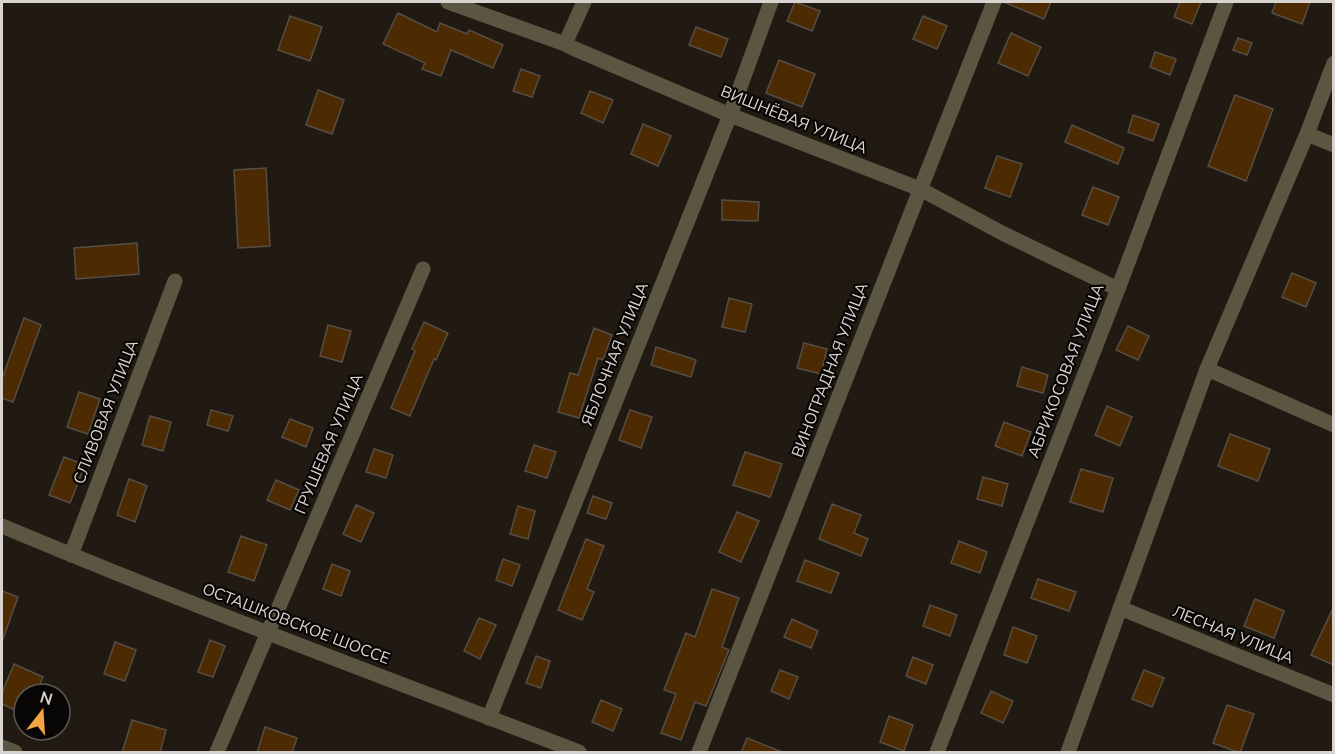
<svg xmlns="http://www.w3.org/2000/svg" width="1335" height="754" font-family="'Nunito Sans',sans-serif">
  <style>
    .building { fill: #4c2b03; stroke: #564d45; stroke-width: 1.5 }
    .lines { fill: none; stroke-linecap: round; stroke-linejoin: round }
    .minor { stroke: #5a5642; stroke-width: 15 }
    .labels { text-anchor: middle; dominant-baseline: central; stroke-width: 4.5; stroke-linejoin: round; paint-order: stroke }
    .street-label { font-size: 16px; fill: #d8d3ce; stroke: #080604 }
  </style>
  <rect width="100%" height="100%" fill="#211a13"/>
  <!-- building -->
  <g class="building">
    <polygon points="795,2 820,11 812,31 787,21"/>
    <polygon points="1004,2 1051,2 1044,19"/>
    <polygon points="1180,2 1201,2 1192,24 1174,17"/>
    <polygon points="1276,2 1310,2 1302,24 1272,13"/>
    <polygon points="398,13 437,32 440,23 467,34 469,30 503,45 493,68 451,50 441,76 422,69 425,63 383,44"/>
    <polygon points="290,16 322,27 310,61 278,50"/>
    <polygon points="923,16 947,26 937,49 913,39"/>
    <polygon points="696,27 728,39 721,57 689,45"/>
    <polygon points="1011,33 1041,47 1028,76 998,63"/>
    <polygon points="1238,38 1252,43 1247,55 1233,50"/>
    <polygon points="1155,52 1176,59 1170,75 1150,67"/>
    <polygon points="779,60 815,74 802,107 766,93"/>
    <polygon points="521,69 540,76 532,97 513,91"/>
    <polygon points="318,90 344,100 332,134 306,125"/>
    <polygon points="590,91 613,100 603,123 581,113"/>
    <polygon points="1235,95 1273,109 1246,181 1208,166"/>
    <polygon points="1133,115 1159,124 1153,141 1128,132"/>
    <polygon points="643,124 671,136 658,166 631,154"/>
    <polygon points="1072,125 1124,148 1118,164 1065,142"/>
    <polygon points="997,156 1022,164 1010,197 985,188"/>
    <polygon points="266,168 270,246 238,248 234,170"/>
    <polygon points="1093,187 1119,197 1108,225 1082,215"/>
    <polygon points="722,200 759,202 758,221 722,220"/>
    <polygon points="137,243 139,274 76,279 74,248"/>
    <polygon points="1292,273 1316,283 1306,307 1282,297"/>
    <polygon points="729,298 752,304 745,332 722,327"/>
    <polygon points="24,318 41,325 13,402 2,398 2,379"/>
    <polygon points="424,322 448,333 436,360 434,359 410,416 391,408 415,351 412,349"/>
    <polygon points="328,325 351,331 342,362 320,356"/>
    <polygon points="1128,326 1149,336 1138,360 1116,350"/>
    <polygon points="594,328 612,335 603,360 598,358 579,418 558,412 570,373 578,375"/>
    <polygon points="804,343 827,349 821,374 797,368"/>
    <polygon points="656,347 696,360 691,377 651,365"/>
    <polygon points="1022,367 1048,375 1043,393 1017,386"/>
    <polygon points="79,392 100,399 88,434 67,427"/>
    <polygon points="1107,406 1132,417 1120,446 1095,435"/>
    <polygon points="211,410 233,416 228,431 207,425"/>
    <polygon points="630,410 652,417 641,448 619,440"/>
    <polygon points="150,416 171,422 163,451 142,445"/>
    <polygon points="290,419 313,428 306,447 282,437"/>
    <polygon points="1004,422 1031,432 1022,456 995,446"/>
    <polygon points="1230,434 1270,449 1258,481 1218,466"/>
    <polygon points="534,445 556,452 547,478 525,471"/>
    <polygon points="374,449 393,455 386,478 366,472"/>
    <polygon points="745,452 782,464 770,497 733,485"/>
    <polygon points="64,457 85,465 70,503 49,495"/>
    <polygon points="1081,469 1113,478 1103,512 1070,502"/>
    <polygon points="983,477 1008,484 1002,506 977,499"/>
    <polygon points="129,479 147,486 135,522 117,515"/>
    <polygon points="276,480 299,490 290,510 267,500"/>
    <polygon points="593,496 612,503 606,519 587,513"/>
    <polygon points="832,504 861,515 854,533 868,539 861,556 819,539"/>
    <polygon points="356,505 374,513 361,542 343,534"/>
    <polygon points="518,506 535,511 528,539 510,534"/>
    <polygon points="737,512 759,521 741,562 719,552"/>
    <polygon points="241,536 267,545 254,581 228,572"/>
    <polygon points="586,539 604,546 587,589 594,592 582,620 558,610"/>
    <polygon points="959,541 987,552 980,573 951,563"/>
    <polygon points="503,559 520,565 512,586 496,580"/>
    <polygon points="805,560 839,573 831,593 797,581"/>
    <polygon points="332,564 350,571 341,596 323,589"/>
    <polygon points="1038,579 1076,592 1069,611 1031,598"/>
    <polygon points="712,589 739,598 722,647 729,650 706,706 695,702 681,740 661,733 676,694 664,690 686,633 695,637"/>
    <polygon points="2,591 18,597 3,639 2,638"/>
    <polygon points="1255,599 1284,611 1274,638 1244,626"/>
    <polygon points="930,605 957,615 950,636 923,626"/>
    <polygon points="1334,606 1334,665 1311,655"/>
    <polygon points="479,618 496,625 480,659 464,651"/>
    <polygon points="792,619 818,631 811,648 784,637"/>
    <polygon points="1013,627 1037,636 1027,663 1004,655"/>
    <polygon points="210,640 225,646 213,677 198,672"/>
    <polygon points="115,642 136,650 125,681 104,674"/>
    <polygon points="536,656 550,661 541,688 526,683"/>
    <polygon points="913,657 933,665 926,684 906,676"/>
    <polygon points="14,664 43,677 36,694 24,694 24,714 2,704 2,693"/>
    <polygon points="780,670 798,677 789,699 771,691"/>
    <polygon points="1144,670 1164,678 1152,707 1132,699"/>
    <polygon points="991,691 1013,701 1003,723 981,713"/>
    <polygon points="601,700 622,709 613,731 592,722"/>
    <polygon points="1227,705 1254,714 1240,753 1213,743"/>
    <polygon points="889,716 913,725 904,751 880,742"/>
    <polygon points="132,720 166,730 160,753 122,753"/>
    <polygon points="265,727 297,738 292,753 257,753"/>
    <polygon points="747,738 782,752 782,753 741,753"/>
  </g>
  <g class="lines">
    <!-- minor -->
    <g class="minor">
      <polyline points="448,2 565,44 575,49 730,115 920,189 1004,234 1118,289"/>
      <polyline points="565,44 584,2"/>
      <polyline points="1307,134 1334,145"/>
      <polyline points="1207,369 1334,425"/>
      <path d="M2,526C192,606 386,678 579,752"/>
      <polyline points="71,555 175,281"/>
      <polyline points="1120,608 1334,695"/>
      <polyline points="489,718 730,115 771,2"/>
      <polyline points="2,747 15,752"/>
      <polyline points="217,752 423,269"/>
      <polyline points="699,752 994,2"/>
      <polyline points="937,752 1118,289 1226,2"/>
      <polyline points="1068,752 1207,369 1307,134 1334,63"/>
    </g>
  </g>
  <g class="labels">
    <!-- street labels -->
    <g class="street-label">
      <text transform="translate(794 120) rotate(22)">ВИШНЁВАЯ УЛИЦА</text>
      <text transform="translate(615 354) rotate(-68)">ЯБЛОЧНАЯ УЛИЦА</text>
      <text transform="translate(830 370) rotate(-69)">ВИНОГРАДНАЯ УЛИЦА</text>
      <text transform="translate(1066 371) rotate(-69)">АБРИКОСОВАЯ УЛИЦА</text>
      <text transform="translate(106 412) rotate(-69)">СЛИВОВАЯ УЛИЦА</text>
      <text transform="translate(329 444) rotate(-67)">ГРУШЕВАЯ УЛИЦА</text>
      <text transform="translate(296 624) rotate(21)">ОСТАШКОВСКОЕ ШОССЕ</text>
      <text transform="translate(1233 635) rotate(22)">ЛЕСНАЯ УЛИЦА</text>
    </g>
  </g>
  <!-- border -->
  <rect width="1335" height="754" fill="none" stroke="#d8d3ce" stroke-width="6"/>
  <!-- north arrow -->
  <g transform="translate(42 712) rotate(17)"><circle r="28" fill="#080604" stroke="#5b5855" stroke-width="1.5"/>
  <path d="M0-4.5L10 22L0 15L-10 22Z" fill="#f2a541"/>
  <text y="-9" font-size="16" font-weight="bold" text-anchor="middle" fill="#d8d3ce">N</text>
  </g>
</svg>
